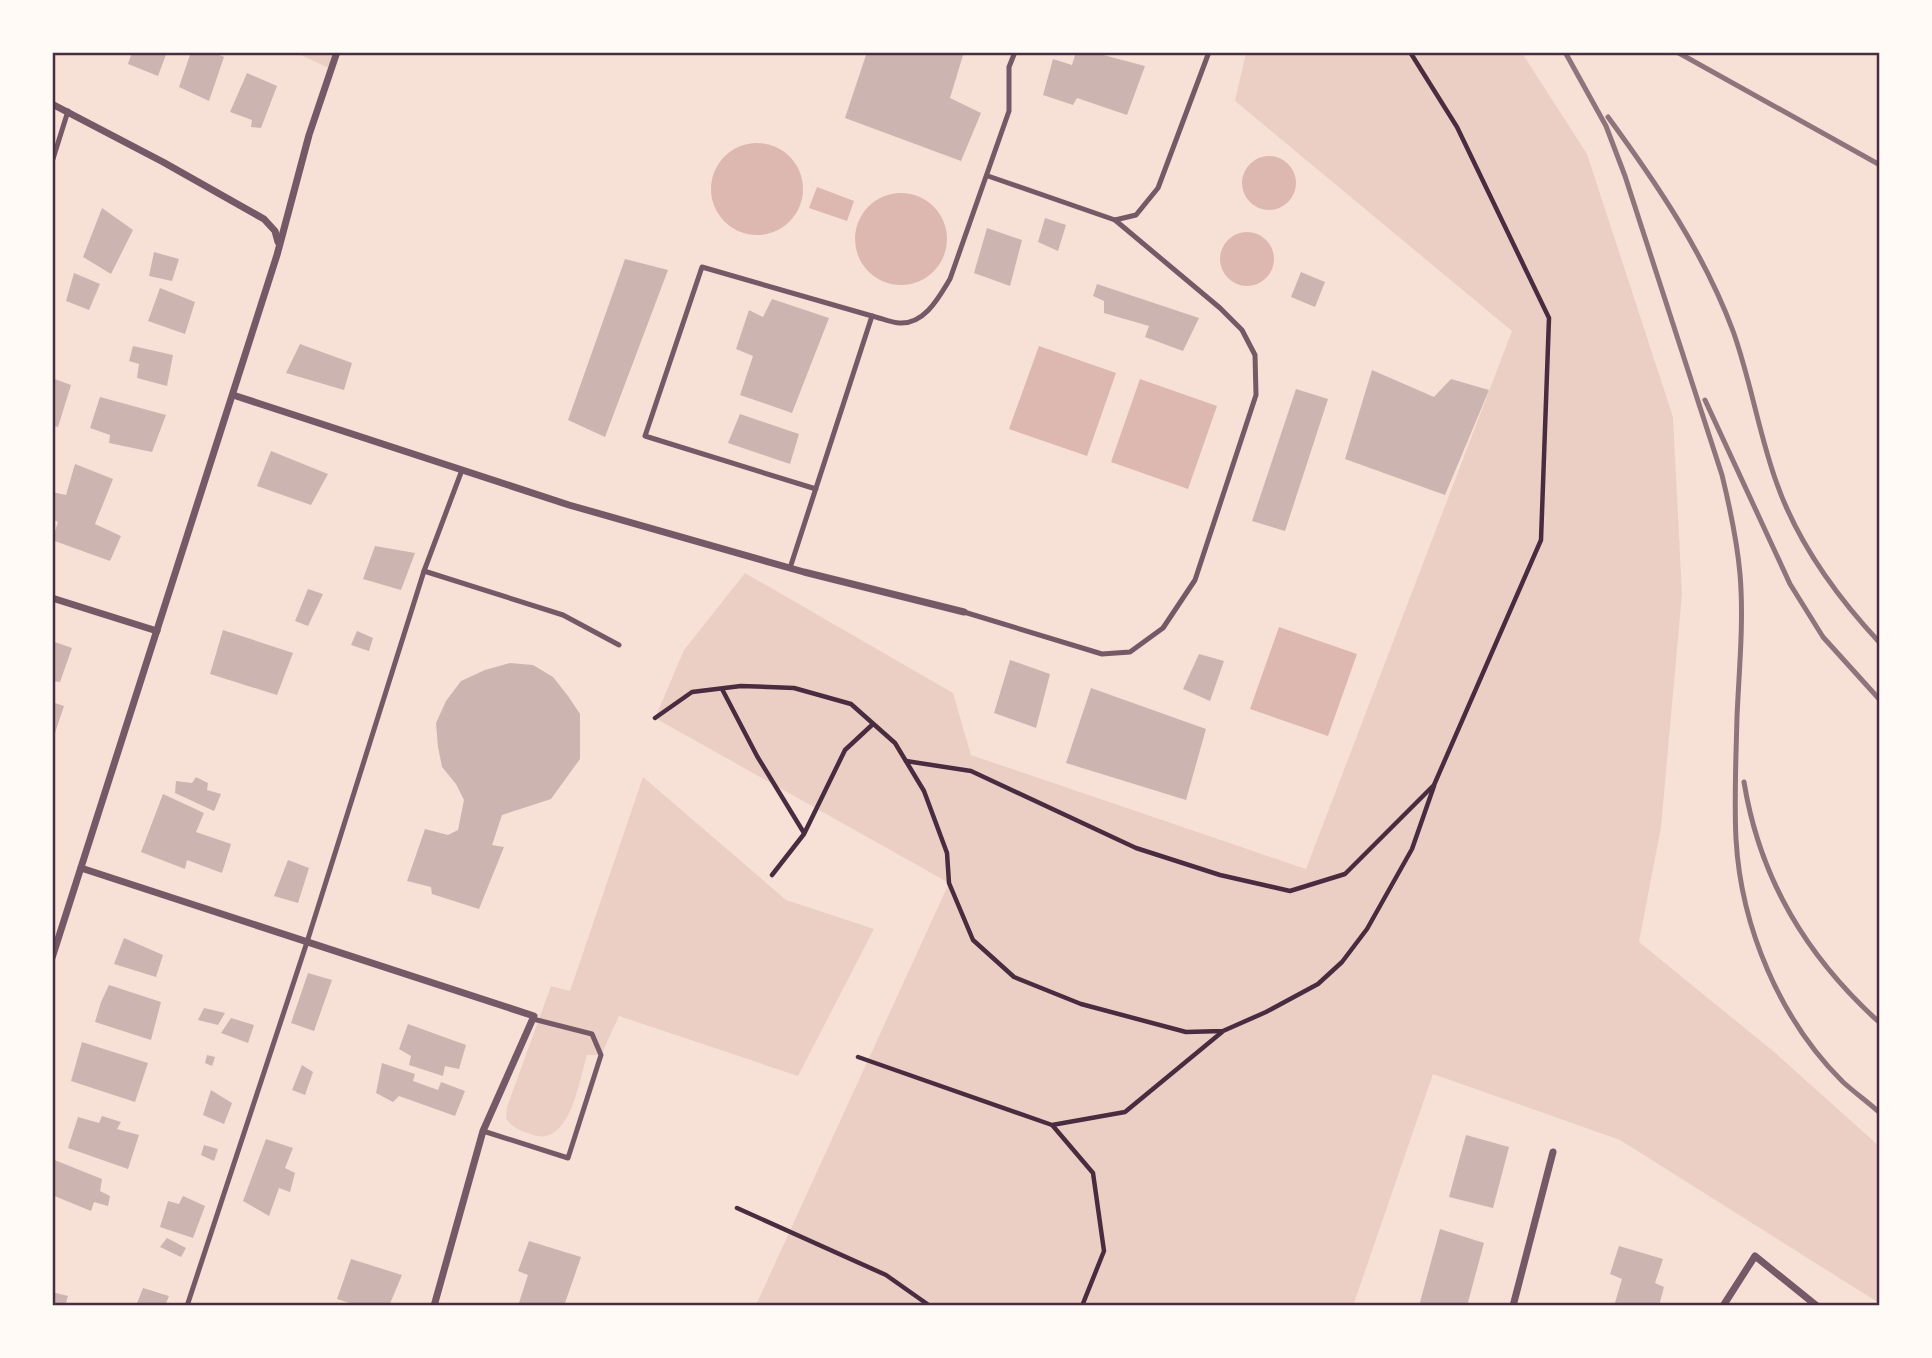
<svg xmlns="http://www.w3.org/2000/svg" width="1932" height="1358" font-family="Literata,serif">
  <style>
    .green { fill: #ebcfc5 }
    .water { fill: #dcb8b0 }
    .building { fill: #ccb4b1 }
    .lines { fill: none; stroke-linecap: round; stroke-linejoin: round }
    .path { stroke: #4a2c40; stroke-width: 4.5 }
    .service { stroke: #755966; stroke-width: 5 }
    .minor { stroke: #755966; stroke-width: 7 }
    .rail { stroke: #8f747c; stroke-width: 5 }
    .neatline { fill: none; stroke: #4a2c40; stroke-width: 2.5 }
  </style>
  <rect width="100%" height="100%" fill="#f7e1d7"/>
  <!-- green -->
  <g class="green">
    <polygon points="296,53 338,53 331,69"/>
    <polygon points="1246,53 1522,53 1587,154 1673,417 1682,594 1661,827 1639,942 1773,1051 1879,1146 1879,1303 1620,1140 1433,1074 1354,1303 1355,1305 756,1305 949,883 655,718 684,650 745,573 953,693 971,755 1306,869 1512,331 1235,101"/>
    <path d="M643,777L786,900L874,929L798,1076L619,1016L601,1055H587C579,1081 570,1147 533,1135C521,1131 514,1129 506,1119L507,1107L551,986L570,991Z"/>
  </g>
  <!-- water -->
  <g class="water">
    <circle cx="757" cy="189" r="46"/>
    <circle cx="1269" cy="183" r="27"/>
    <polygon points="817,187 854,201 847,221 809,208"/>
    <circle cx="901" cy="239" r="46"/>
    <circle cx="1247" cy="259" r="27"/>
    <polygon points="1039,346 1116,373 1087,456 1009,429"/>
    <polygon points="1140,379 1217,406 1188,489 1111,462"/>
    <polygon points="1279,627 1357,654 1328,736 1250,709"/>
  </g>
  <!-- building -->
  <g class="building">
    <polygon points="132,52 167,52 158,76 128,64"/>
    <polygon points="191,52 212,52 224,57 209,101 179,87"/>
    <polygon points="867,52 964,52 950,98 981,113 961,161 845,118"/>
    <polygon points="1076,52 1092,52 1145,66 1127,115 1077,98 1073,105 1043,95 1053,59 1072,65"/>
    <polygon points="247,73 277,86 261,128 251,127 252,120 230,112"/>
    <polygon points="102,208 133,230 111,274 83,257"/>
    <polygon points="1045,218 1066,225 1058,251 1038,242"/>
    <polygon points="987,228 1022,240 1010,286 974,273"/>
    <polygon points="154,252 179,259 172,281 149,276"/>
    <polygon points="625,259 668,270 605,437 568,420"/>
    <polygon points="1301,272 1325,282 1315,307 1291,297"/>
    <polygon points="74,273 100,284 89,310 66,301"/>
    <polygon points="1097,284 1199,318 1183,351 1145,337 1149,326 1104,313 1104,301 1093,296"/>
    <polygon points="160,288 195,302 185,334 148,321"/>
    <polygon points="772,299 829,318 792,413 740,395 753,356 736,349 749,310 763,317"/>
    <polygon points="300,344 352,363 344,390 286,373"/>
    <polygon points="133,346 173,355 167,386 137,378 139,364 129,361"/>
    <polygon points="1372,370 1434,397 1451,379 1489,390 1445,495 1345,459"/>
    <polygon points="52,378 71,385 58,427 52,426"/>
    <polygon points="1296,389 1328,399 1285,531 1252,521"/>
    <polygon points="100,397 166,415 152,452 109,443 110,435 90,428"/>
    <polygon points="740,414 799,434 790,464 728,443"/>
    <polygon points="271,451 328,474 311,505 257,486"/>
    <polygon points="75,464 113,479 95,524 121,536 110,561 52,540 58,522 52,519 52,492 66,495"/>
    <polygon points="375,546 415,553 401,590 363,579"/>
    <polygon points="308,589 323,594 308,626 295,621"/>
    <polygon points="223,630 293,653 277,695 210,674"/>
    <polygon points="357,631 373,638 369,651 351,645"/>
    <polygon points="52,641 72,648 60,682 52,681"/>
    <polygon points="1199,654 1224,661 1210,701 1183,689"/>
    <polygon points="1010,660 1050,674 1036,728 994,713"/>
    <polygon points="510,663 533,665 553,677 568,696 580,714 580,759 551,799 502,815 492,845 504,847 479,909 432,894 431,887 407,881 425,829 448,835 458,830 464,800 456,784 442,767 438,747 436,723 446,701 461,681 485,670"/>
    <polygon points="1091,688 1206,729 1186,800 1066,763"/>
    <polygon points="52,702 64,706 53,739 52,739"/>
    <polygon points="196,777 208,783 207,790 221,794 214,811 175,793 176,781 192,783"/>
    <polygon points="163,794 204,813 196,832 231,844 222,873 187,860 185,869 141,852"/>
    <polygon points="288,860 309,868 298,903 274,896"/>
    <polygon points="124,938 163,955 156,977 114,964"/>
    <polygon points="308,973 332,980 314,1031 291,1023"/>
    <polygon points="109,985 161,1002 151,1040 95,1022 101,1002"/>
    <polygon points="204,1008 225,1013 218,1025 198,1020"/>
    <polygon points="231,1018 254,1025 248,1043 221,1033"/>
    <polygon points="408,1024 466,1045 459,1069 445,1066 443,1076 409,1065 411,1056 399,1049"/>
    <polygon points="82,1042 148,1063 135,1102 71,1081"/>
    <polygon points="207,1055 215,1057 212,1066 205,1063"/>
    <polygon points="382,1063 415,1074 413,1081 438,1090 441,1082 465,1091 455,1116 399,1096 393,1102 376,1093"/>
    <polygon points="302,1065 313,1072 305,1095 292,1090"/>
    <polygon points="211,1090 232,1103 224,1124 203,1115"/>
    <polygon points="102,1116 121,1122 117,1129 139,1135 128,1169 68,1148 78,1117 99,1123"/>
    <polygon points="1466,1135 1509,1147 1493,1208 1449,1197"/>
    <polygon points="266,1139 293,1148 285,1168 295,1173 290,1192 279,1188 269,1216 243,1201"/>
    <polygon points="204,1145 218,1149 214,1161 201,1155"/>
    <polygon points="52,1159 102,1179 100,1191 110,1196 108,1206 94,1202 91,1211 52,1195"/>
    <polygon points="183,1196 205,1206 193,1238 160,1227 168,1201 179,1204"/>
    <polygon points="1440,1229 1484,1243 1467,1306 1419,1306"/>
    <polygon points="167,1238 186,1248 181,1257 160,1247"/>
    <polygon points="529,1241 581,1257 564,1306 518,1306 528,1275 518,1271"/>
    <polygon points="1619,1246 1663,1259 1655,1283 1664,1287 1659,1306 1614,1306 1622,1279 1610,1274"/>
    <polygon points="351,1259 402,1275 389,1306 359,1306 337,1299"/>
    <polygon points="143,1288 169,1296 165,1306 136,1306"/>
    <polygon points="52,1292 68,1296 65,1306 52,1306"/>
  </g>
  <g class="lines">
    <!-- path -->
    <g class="path">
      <polyline points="722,689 757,756 804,833"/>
      <polyline points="655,718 692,692 741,686 794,688 851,704 895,743 924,791 947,853 949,883 973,940 1014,977 1081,1004 1186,1032 1223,1031 1266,1012 1318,984 1342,962 1367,929 1412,849 1434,786"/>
      <polyline points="906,761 971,771 1136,848 1220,875 1290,891 1345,874 1434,785 1541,540 1549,318 1457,127 1410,52"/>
      <polyline points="772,875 804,834 845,750 873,724"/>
      <polyline points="858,1057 1052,1125 1125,1112 1222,1032"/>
      <polyline points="1053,1126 1093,1173 1104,1251 1082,1306"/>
      <polyline points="737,1208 886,1275 930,1306"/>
    </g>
    <!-- service -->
    <g class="service">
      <polyline points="52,162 68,111"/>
      <polyline points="988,176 1115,220 1136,215 1158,188 1209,52"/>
      <path d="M872,316C881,318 891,323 900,323C925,324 939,297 950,279L1009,111V67L1015,52"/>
      <polyline points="790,568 872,316 702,267 645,436 816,489"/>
      <polyline points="424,571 563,615 619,645"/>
      <polyline points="964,612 1102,654 1130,652 1163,628 1195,580 1256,395 1255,355 1242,330 1220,308 1115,220"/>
      <polyline points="483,1131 568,1158 601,1055 592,1034 533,1019"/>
      <polyline points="187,1306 307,942 424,571 462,470"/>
    </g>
    <!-- minor -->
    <g class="minor">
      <polyline points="52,104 163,162 264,219 275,231 278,242"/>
      <polyline points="233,395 569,505 804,572 964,612"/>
      <polyline points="52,598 157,631"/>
      <polyline points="81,868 534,1016 483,1131 434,1306"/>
      <polyline points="52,958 277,255 309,135 337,52"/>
      <polyline points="1513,1306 1553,1152"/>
      <polyline points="1723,1306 1755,1256 1817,1306"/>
    </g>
    <!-- rail -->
    <g class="rail">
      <path d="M1565,52L1606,126L1625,176L1722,475C1730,508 1737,540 1740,574C1744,621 1739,670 1737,717C1736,758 1734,799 1736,839C1741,927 1780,1020 1843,1082C1855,1093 1868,1102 1880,1113"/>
      <polyline points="1677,52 1880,165"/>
      <path d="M1608,117C1657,184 1704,253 1733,331C1751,381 1759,435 1777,484C1798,543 1838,598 1880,643"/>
      <polyline points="1705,400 1790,584 1823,637 1880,700"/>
      <path d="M1744,782C1760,880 1807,957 1880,1023"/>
    </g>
  </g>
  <!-- border -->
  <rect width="1932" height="1358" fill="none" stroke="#fffaf5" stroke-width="108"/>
  <rect x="54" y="54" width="1824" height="1250" class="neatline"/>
</svg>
